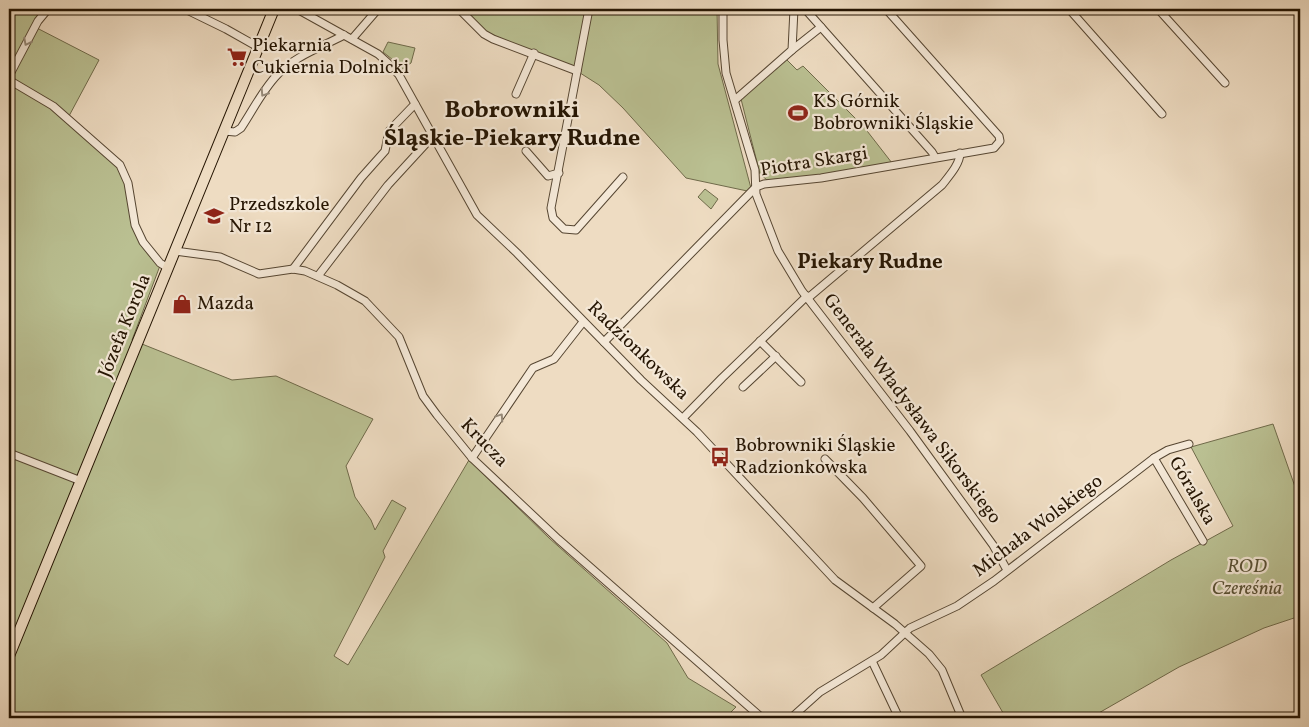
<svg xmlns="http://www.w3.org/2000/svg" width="1309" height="727" font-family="Vollkorn,serif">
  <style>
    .green { fill: #bac092; stroke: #6f6a4a }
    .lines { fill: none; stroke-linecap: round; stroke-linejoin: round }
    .minor-casing { stroke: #564632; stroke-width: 9 }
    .highway-casing { stroke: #241402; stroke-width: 12 }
    .minor { stroke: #f4e8d7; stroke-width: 7 }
    .highway { stroke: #eedcc2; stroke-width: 10 }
    .oneway { stroke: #968977 }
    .labels { text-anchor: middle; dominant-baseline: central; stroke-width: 4.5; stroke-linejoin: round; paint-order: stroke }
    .poi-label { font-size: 19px; fill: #241402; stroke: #f4e8d7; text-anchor: start }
    .street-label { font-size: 19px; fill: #241402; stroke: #f4e8d7 }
    .park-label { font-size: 19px; font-style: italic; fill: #585034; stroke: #f4e8d7 }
    .quarter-label { font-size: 21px; font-weight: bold; fill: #241402; stroke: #f4e8d7 }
    .district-label { font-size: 24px; font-weight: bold; fill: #241402; stroke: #f4e8d7 }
  </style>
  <rect width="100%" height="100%" fill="#eedcc2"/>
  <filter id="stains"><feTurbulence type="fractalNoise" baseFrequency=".004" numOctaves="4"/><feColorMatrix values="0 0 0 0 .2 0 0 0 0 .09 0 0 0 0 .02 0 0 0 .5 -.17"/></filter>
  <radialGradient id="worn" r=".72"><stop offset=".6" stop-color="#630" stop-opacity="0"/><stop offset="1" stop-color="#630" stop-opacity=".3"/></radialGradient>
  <!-- green -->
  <g class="green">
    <polygon points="9,9 42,10 33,26 99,60 69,116 128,176 134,214 143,241 161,263 132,340 232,380 276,376 373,419 346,466 355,497 371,520 375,530 392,500 406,508 383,551 385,557 334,656 348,665 469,460 549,538 667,643 688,678 736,707 725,718 9,718"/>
    <polygon points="460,9 717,9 718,64 752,192 686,178 623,108 599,85 577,71 486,32"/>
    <polygon points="388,42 415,48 411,63 401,70 393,60 383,52"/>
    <polygon points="786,59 797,70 803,66 864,127 892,163 821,175 767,180 760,174 741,99"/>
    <polygon points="705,189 718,199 711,209 698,197"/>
    <polygon points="1273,424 1300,501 1300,616 1264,628 1179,667 1090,718 1006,718 981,675 1171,560 1233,526 1191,447"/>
  </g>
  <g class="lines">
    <defs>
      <g id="minor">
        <polyline points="185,9 226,29 258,47"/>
        <polyline points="297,9 378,54 388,63 399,75 477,215 517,253 641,380 697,432 835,580 895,624 929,654 942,670 962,718"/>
        <polyline points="459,9 484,34 493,39 577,71"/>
        <polyline points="589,9 551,208 553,218 564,229 576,230 623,177"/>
        <polyline points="723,9 723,40 726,73 755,170 756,194 778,251 802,291 910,431 993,545 1007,570"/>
        <polyline points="805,9 932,152 935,157"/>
        <polyline points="1069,9 1162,114"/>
        <polyline points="1158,9 1225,83"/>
        <polyline points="352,39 378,9"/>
        <polyline points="792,50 821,27"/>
        <polyline points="9,76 38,21 48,9"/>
        <polyline points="9,80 53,106 120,165 128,183 135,225 143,242 160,263 168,268"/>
        <polyline points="516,94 534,53"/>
        <polyline points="735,100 792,50 794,9"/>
        <path d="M224,131L235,132L241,128C253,110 263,89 278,74C295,56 322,47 344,35"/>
        <polyline points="526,151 548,176 559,173"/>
        <polyline points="175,251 220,257 259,274 293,269 305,271 337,285 365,301 399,337 423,396 437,415 472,458 558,539 762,718"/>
        <polyline points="293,269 361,178 385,151 389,131 415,104"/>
        <polyline points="318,276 388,185 433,136"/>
        <path d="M808,298L942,185C949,176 960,164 960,153"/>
        <polyline points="760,341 801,382"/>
        <polyline points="604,342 756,187 764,184 821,178 994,148 1000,141 999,136 886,9"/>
        <polyline points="743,387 776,356"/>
        <polyline points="683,418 722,378 807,296"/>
        <polyline points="9,453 81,481"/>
        <polyline points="472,458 533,368 554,359 583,322"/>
        <polyline points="1154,458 1203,541"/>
        <polyline points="825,459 863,498 921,566 873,608"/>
        <polyline points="872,661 899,718"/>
        <polyline points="791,718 820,692 881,655 910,628 957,606 994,581 1154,458 1168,450 1189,444"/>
      </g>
      <polyline id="highway" points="9,656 274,9"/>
    </defs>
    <!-- minor casing -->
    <use href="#minor" class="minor-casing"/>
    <!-- highway casing -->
    <use href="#highway" class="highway-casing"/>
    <!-- minor -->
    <use href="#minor" class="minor"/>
    <!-- highway -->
    <use href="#highway" class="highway"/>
  </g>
  <!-- one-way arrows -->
  <defs><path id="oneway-chevron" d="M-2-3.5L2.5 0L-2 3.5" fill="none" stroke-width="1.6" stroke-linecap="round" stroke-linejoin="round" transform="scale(1.25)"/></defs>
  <g class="oneway">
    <use href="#oneway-chevron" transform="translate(27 42) rotate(117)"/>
    <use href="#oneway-chevron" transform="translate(264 93) rotate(123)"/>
    <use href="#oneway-chevron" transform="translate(500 417) rotate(-56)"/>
  </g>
  <!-- icons -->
  <defs>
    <symbol id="supermarket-bare" viewBox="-9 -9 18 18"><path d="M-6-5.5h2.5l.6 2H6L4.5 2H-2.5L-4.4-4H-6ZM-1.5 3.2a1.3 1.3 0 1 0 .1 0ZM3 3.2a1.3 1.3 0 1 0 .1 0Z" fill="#8f2418" stroke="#f4e8d7" stroke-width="2.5" paint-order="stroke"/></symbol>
    <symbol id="stadium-bare" viewBox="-9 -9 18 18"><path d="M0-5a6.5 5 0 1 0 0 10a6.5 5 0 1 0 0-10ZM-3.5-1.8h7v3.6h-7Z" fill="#8f2418" stroke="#f4e8d7" stroke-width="2.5" paint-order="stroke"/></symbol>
    <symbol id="school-bare" viewBox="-9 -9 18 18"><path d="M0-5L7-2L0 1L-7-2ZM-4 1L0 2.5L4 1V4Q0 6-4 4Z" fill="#8f2418" stroke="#f4e8d7" stroke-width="2.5" paint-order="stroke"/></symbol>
    <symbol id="shop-bare" viewBox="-9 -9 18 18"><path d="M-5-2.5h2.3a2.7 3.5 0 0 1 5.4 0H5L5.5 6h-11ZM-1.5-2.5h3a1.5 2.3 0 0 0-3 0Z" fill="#8f2418" stroke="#f4e8d7" stroke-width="2.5" paint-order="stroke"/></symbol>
    <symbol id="bus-bare" viewBox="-9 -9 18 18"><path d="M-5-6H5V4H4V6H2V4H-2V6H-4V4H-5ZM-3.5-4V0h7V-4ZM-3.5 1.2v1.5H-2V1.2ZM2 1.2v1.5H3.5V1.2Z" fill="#8f2418" stroke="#f4e8d7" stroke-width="2.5" paint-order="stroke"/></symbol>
  </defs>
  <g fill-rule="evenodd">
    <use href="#supermarket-bare" x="223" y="43" width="28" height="28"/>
    <use href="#stadium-bare" x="784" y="99" width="28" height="28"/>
    <use href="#school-bare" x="200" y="202" width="28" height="28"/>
    <use href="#shop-bare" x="168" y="290" width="28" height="28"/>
    <use href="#bus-bare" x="706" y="443" width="28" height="28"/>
  </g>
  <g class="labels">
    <!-- poi labels -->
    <g class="poi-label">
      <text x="252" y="46">Piekarnia<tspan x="252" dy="22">Cukiernia Dolnicki</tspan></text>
      <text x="813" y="102">KS Górnik<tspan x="813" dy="22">Bobrowniki Śląskie</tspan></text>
      <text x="229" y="205">Przedszkole<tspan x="229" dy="22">Nr 12</tspan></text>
      <text x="197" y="304">Mazda</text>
      <text x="735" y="446">Bobrowniki Śląskie<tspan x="735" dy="22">Radzionkowska</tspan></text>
    </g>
    <!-- street labels -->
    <g class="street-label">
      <text transform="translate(814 162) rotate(-9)">Piotra Skargi</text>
      <text transform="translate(125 326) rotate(-68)">Józefa Korola</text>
      <text transform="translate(638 351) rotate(44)">Radzionkowska</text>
      <text transform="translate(912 409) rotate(53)">Generała Władysława Sikorskiego</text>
      <text transform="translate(484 443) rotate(46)">Krucza</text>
      <text transform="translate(1192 491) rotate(60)">Góralska</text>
      <text transform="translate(1038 526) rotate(-37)">Michała Wolskiego</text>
    </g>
    <!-- park labels -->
    <g class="park-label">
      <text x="1247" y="567">ROD<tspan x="1247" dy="22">Czereśnia</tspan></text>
    </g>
    <!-- quarter labels -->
    <g class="quarter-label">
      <text x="870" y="262">Piekary Rudne</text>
    </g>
    <!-- district labels -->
    <g class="district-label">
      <text x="512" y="111">Bobrowniki<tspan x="512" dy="28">Śląskie-Piekary Rudne</tspan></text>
    </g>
  </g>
  <!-- margin -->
  <rect width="1309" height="727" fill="none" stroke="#eedcc2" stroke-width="30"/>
  <rect x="10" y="10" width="1289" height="707" fill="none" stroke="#241402" stroke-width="2.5"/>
  <rect x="15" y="15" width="1279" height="697" fill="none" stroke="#241402"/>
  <rect width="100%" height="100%" filter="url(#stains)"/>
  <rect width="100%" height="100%" fill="url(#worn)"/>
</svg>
